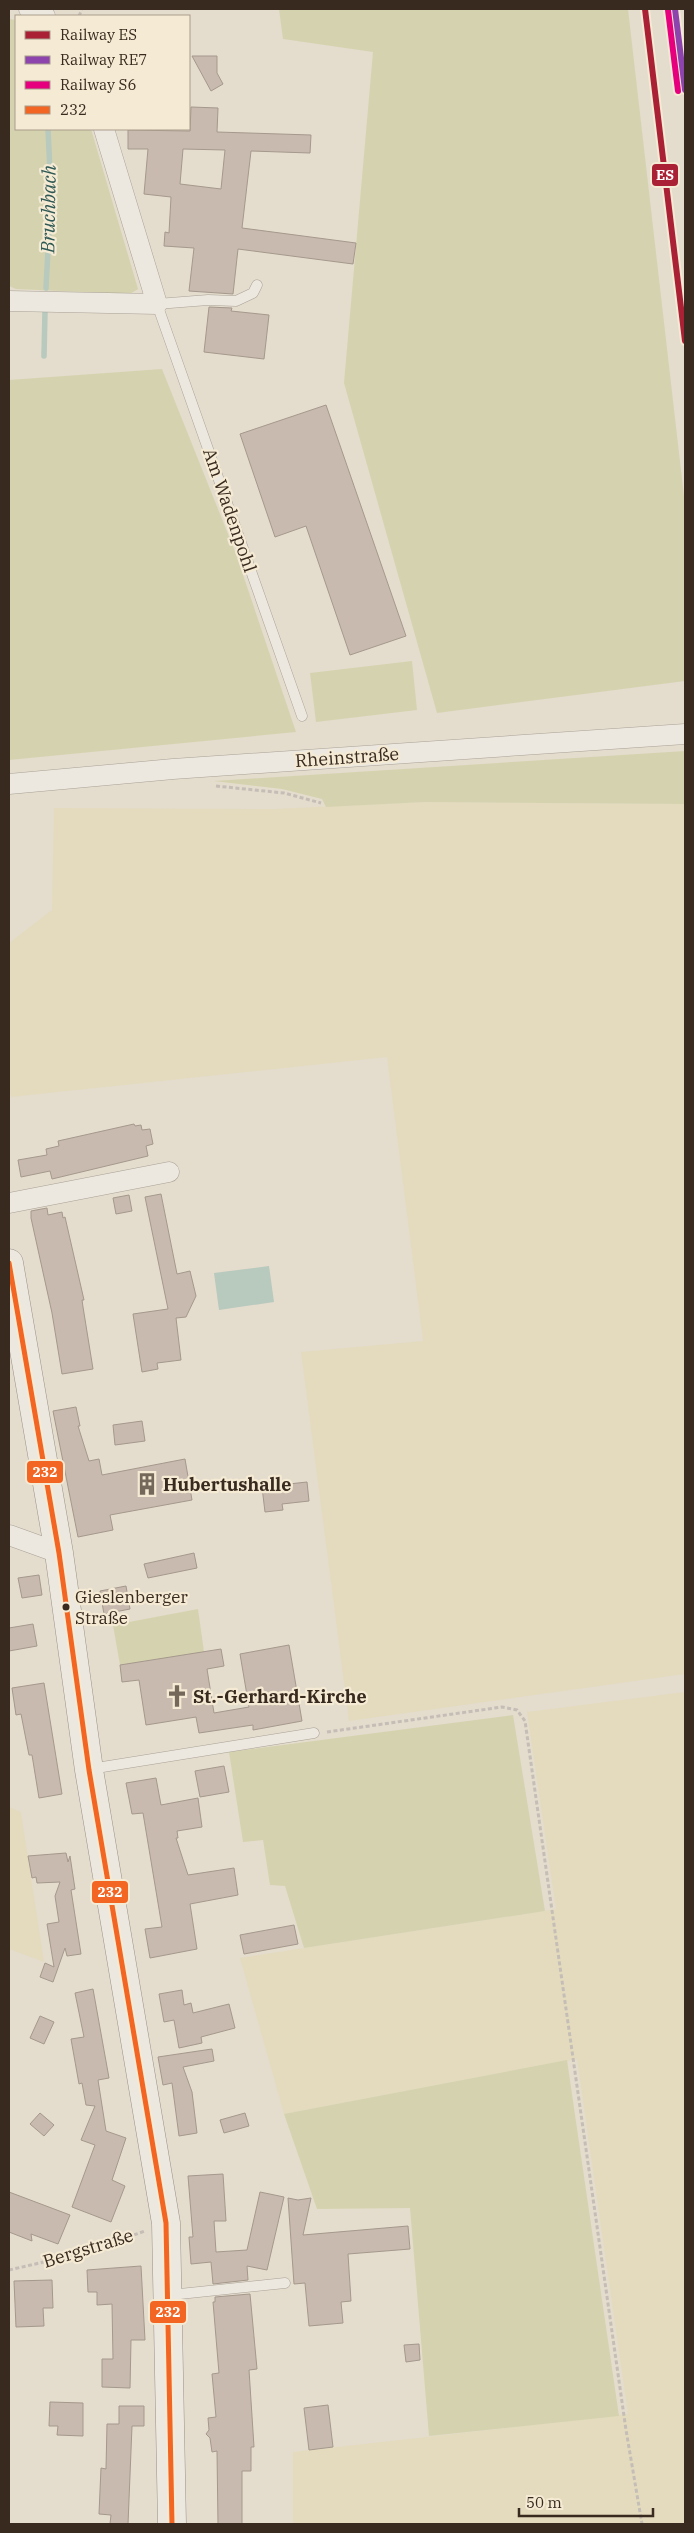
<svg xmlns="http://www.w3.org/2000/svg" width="694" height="2533" font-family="'IBM Plex Serif',serif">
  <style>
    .farmland { fill: #e4dbbe }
    .green { fill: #d5d3af }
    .water { fill: #b8c9be }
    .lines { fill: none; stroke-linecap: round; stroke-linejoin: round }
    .stream { stroke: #b8c9be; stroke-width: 5.5 }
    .building { fill: #c8baae; stroke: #a5988c; fill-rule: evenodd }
    .lane-casing { stroke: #a9a196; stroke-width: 11 }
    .street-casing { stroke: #a9a196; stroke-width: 21 }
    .secondary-casing { stroke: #999186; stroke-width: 29 }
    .path { stroke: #c5beb6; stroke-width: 3; stroke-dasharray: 4 2.5; stroke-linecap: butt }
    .lane { stroke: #ece8df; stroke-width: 10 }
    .street { stroke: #ece8df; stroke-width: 20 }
    .secondary { stroke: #ece8df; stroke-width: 28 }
    .bus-1-casing { stroke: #f5ead3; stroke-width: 9 }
    .bus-1 { stroke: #f26522; stroke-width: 5 }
    .rail-1-casing { stroke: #f5ead3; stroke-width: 10 }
    .rail-2-casing { stroke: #f5ead3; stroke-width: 10 }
    .rail-3-casing { stroke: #f5ead3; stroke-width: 10 }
    .rail-1 { stroke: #aa2135; stroke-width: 6 }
    .rail-2 { stroke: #8e44ad; stroke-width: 6 }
    .rail-3 { stroke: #e6007e; stroke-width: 6 }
    .bus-dot { fill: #382a1e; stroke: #f5ead3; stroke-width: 2 }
    .labels { text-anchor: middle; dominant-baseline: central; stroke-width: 4.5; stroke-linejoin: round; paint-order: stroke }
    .bus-label { font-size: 17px; fill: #382a1e; stroke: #f5ead3; text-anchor: start }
    .street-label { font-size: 18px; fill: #382a1e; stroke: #f5ead3 }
    .poi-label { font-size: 18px; font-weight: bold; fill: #382a1e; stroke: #f5ead3; text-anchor: start }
    .water-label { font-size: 19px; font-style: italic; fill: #2d5854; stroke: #f5ead3 }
    .line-badge { stroke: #f5ead3; stroke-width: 2 }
    .badge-label { font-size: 14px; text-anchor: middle; font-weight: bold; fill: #fff }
  </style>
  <rect width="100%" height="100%" fill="#e4dccd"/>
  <!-- farmland -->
  <g class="farmland">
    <polygon points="425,802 685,804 685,1674 349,1721 301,1352 423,1341 387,1057 11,1097 9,1082 9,943 52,910 54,808 275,809"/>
    <polygon points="685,1692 685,2524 293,2524 293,2452 628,2414 577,2059 284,2114 240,1958 556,1909 527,1712"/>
    <polygon points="9,1807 21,1812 44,1962 9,1949"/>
  </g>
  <!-- green -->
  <g class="green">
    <polygon points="279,9 628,9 685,505 685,681 437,713 344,383 373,52 283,39"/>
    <polygon points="9,19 16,20 16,129 91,129 138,289 130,294 16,289 9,286"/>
    <polygon points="162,369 236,554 296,732 9,760 9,380"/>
    <polygon points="412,661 417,710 316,722 310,673"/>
    <polygon points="685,751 685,804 425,802 326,807 322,799 282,789 214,781"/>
    <polygon points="198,1609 204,1652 120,1665 113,1625"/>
    <polygon points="513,1715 545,1911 304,1948 285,1886 270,1885 263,1840 243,1842 229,1752"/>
    <polygon points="567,2060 619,2416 429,2436 410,2208 317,2209 284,2114"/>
  </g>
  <!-- water -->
  <polygon class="water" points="269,1266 274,1302 219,1310 214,1273"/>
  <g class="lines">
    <!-- stream -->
    <g class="stream">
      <polyline points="46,288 51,192 48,129"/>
      <polyline points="44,356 45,311"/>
    </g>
  </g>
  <!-- building -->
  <g class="building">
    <polygon points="192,56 217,56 217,73 223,84 211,91"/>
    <path d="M191,107L218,108L217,132L311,135L310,153L251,151L242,228L356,243L353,264L238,249L233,294L189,291L194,248L164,246L165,232L169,233L171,197L144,194L148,149H128V130L190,131ZM183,149L225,150L221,189L180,184Z"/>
    <polygon points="209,307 232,308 231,311 269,315 264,359 204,352"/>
    <polygon points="326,405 406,636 350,655 306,526 275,537 240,434"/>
    <polygon points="134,1124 135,1126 141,1125 142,1130 150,1129 153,1144 146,1146 148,1156 52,1179 50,1171 21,1177 18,1160 47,1155 46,1149 59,1146 58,1141"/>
    <polygon points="161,1194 177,1274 190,1271 196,1296 186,1317 176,1318 181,1360 157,1363 158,1369 142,1372 133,1314 168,1309 145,1197"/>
    <polygon points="129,1195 132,1211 116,1214 113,1198"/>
    <polygon points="47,1208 48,1215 62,1212 63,1218 65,1217 84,1300 82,1300 83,1307 93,1369 62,1374 52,1313 31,1218 31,1211"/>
    <polygon points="76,1407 80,1426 78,1426 89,1461 99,1459 102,1475 185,1459 192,1500 110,1515 113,1530 78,1537 53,1411"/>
    <polygon points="142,1421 145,1441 115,1445 113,1425"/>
    <polygon points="307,1482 309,1501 282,1504 283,1510 265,1512 262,1487"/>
    <polygon points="194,1553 197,1568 148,1578 144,1564"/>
    <polygon points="39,1575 42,1595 22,1598 18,1578"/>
    <polygon points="126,1586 130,1609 104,1614 100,1591"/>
    <polygon points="33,1624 37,1646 9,1651 9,1628"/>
    <polygon points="289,1645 302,1721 253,1730 253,1725 199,1733 196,1717 146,1725 139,1680 122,1682 120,1665 221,1649 224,1666 207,1669 214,1713 249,1707 240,1654"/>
    <polygon points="44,1683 62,1794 39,1798 32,1755 29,1755 21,1714 16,1715 12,1688"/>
    <polygon points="224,1766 229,1792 200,1797 195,1771"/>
    <polygon points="156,1778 161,1805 198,1798 202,1827 177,1831 178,1838 176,1838 188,1875 234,1868 238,1895 190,1904 197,1949 150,1958 145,1929 162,1927 143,1813 132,1814 126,1783"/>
    <polygon points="66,1853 68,1862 70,1856 75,1889 71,1890 81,1954 67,1956 65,1948 53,1982 40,1977 45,1963 54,1967 47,1924 59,1922 55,1896 60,1882 37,1883 36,1877 32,1878 28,1856"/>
    <polygon points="294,1925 298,1944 244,1954 240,1935"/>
    <polygon points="93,1989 109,2078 98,2080 106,2131 126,2138 112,2180 125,2186 111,2222 72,2207 95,2145 81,2140 95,2106 86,2105 82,2083 79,2084 71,2039 84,2037 75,1993"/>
    <polygon points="182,1990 184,2005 191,2003 193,2013 229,2004 235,2028 201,2037 202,2043 179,2048 174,2020 164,2022 159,1994"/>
    <polygon points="40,2016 54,2022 44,2044 30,2038"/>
    <polygon points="212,2049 214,2061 183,2067 192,2092 197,2133 179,2136 172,2083 163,2085 158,2057"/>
    <polygon points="40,2113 54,2125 44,2136 30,2124"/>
    <polygon points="245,2113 249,2126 224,2133 220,2120"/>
    <polygon points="223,2174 226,2221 214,2221 216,2252 247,2250 260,2192 284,2197 267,2270 247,2266 248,2280 213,2284 211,2262 191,2264 189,2237 193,2237 188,2176"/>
    <polygon points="9,2192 70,2215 58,2244 31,2234 32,2241 9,2232"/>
    <polygon points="288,2198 298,2200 311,2198 303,2235 408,2226 410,2249 348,2254 351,2301 341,2302 343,2323 309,2326 305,2283 294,2284"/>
    <polygon points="141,2266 145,2340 131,2340 130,2388 102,2387 102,2359 113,2359 112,2304 97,2305 97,2292 88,2292 87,2270"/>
    <polygon points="52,2280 53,2308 43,2308 44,2326 16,2327 14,2281"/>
    <polygon points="250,2294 257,2369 249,2370 254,2447 251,2447 251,2471 242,2471 242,2524 218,2524 217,2451 212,2452 210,2438 206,2434 209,2430 208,2418 216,2417 212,2374 219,2373 213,2302 215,2302 215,2297"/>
    <polygon points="419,2344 420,2360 406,2362 404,2345"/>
    <polygon points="50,2402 83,2403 83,2436 57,2435 58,2426 49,2426"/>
    <polygon points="328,2405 333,2447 309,2450 304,2408"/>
    <polygon points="119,2406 144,2406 144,2426 132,2426 128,2524 110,2524 111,2515 99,2514 101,2468 106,2469 107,2424 119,2424"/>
  </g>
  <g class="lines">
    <defs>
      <g id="lane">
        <polyline points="257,285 253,293 236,301 208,300 157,304 302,716"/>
        <polyline points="90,1769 314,1733"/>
        <polyline points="170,2295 285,2283"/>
      </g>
      <g id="street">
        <polyline points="29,9 45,16"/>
        <polyline points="9,301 157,304 104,129"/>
        <polyline points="9,784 173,769 685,734"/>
        <polyline points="9,1203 169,1172"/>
        <polyline points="9,1535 59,1553"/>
      </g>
      <polyline id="secondary" points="9,1263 59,1553 89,1770 166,2223 172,2524"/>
    </defs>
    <!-- lane casing -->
    <use href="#lane" class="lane-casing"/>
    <!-- street casing -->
    <use href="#street" class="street-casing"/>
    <!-- secondary casing -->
    <use href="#secondary" class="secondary-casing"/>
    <!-- path -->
    <g class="path">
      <polyline points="79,16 82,9"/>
      <polyline points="216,786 284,793 321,803"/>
      <polyline points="327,1732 502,1707 517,1710 525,1721 626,2430 642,2524"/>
      <polyline points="9,2270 83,2253 145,2231"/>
    </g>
    <!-- lane -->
    <use href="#lane" class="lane"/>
    <!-- street -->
    <use href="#street" class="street"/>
    <!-- secondary -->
    <use href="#secondary" class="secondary"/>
    <defs>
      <polyline id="bus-1" points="9,1263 59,1553 89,1770 166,2223 172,2524"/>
    </defs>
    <!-- bus-1 casing -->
    <use href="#bus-1" class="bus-1-casing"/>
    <!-- bus-1 -->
    <use href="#bus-1" class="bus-1"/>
    <defs>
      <polyline id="rail-1" points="645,9 685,341"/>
      <polyline id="rail-2" points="675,9 685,90"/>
      <polyline id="rail-3" points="668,10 678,91"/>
    </defs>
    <!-- rail-1 casing -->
    <use href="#rail-1" class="rail-1-casing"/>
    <!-- rail-2 casing -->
    <use href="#rail-2" class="rail-2-casing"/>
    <!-- rail-3 casing -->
    <use href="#rail-3" class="rail-3-casing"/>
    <!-- rail-1 -->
    <use href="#rail-1" class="rail-1"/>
    <!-- rail-2 -->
    <use href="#rail-2" class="rail-2"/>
    <!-- rail-3 -->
    <use href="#rail-3" class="rail-3"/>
  </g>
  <!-- icons -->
  <defs>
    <symbol id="building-bare" viewBox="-9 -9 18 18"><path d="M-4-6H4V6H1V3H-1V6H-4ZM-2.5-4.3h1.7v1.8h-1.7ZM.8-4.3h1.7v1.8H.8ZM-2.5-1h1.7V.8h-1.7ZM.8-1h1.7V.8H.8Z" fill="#74685b" stroke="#f5ead3" stroke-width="2.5" paint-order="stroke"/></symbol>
    <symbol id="church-bare" viewBox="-9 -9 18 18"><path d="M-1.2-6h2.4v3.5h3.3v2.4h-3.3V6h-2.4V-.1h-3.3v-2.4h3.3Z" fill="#74685b" stroke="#f5ead3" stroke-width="2.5" paint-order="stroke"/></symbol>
  </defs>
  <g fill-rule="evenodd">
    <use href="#building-bare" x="131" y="1468" width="32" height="32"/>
    <use href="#church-bare" x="161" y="1680" width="32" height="32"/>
  </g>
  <!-- markers -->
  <circle class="bus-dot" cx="66" cy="1607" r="4.5"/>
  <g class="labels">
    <!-- bus labels -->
    <g class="bus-label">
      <text x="75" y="1597">Gieslenberger<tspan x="75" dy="21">Straße</tspan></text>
    </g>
    <!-- street labels -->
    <g class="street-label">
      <text transform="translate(230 510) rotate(71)">Am Wadenpohl</text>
      <text transform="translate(347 757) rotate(-4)">Rheinstraße</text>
      <text transform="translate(88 2248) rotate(-17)">Bergstraße</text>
    </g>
    <!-- poi labels -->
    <g class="poi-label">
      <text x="163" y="1484">Hubertushalle</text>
      <text x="193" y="1696">St.-Gerhard-Kirche</text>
    </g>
    <!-- water labels -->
    <g class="water-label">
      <text transform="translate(48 209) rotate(-89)">Bruchbach</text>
    </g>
  </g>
  <g class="line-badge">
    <rect x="651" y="163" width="28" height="24" rx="5" fill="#aa2135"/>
    <rect x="26" y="1460" width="38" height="24" rx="5" fill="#f26522"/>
    <rect x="91" y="1880" width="38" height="24" rx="5" fill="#f26522"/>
    <rect x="149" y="2300" width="38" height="24" rx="5" fill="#f26522"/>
  </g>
  <g class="badge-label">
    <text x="665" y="180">ES</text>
    <text x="45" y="1477">232</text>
    <text x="110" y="1897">232</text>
    <text x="168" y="2317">232</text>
  </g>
  <!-- border -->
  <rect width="694" height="2533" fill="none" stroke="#382a1e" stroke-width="20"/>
  <!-- legend -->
  <rect x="15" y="15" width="175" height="115" fill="#f5ead3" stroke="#a99d8b"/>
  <rect x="25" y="31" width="25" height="8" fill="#aa2135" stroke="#a99d8b"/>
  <text x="60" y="40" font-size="15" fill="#382a1e">Railway ES</text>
  <rect x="25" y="56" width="25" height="8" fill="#8e44ad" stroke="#a99d8b"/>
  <text x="60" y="65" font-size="15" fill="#382a1e">Railway RE7</text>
  <rect x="25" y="81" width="25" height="8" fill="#e6007e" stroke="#a99d8b"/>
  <text x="60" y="90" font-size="15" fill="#382a1e">Railway S6</text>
  <rect x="25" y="106" width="25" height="8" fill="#f26522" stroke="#a99d8b"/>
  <text x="60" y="115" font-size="15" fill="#382a1e">232</text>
  <!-- scale -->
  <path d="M519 2508v8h134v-8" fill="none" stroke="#382a1e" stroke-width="2.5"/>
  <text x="526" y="2508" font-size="15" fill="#382a1e" stroke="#f5ead3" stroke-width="4" paint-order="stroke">50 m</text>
</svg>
